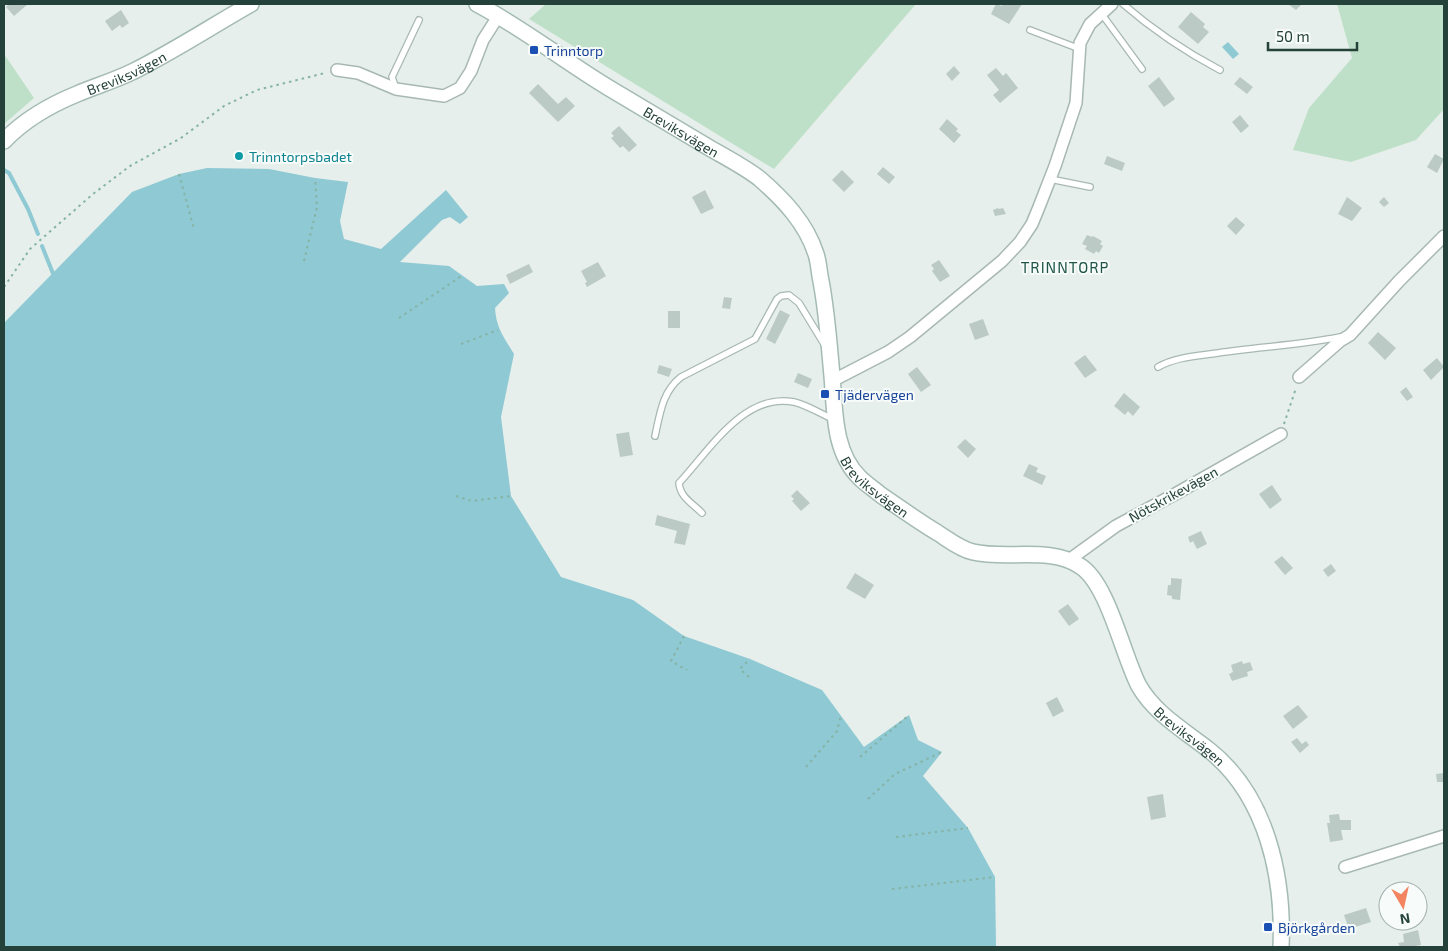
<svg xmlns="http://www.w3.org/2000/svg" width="1448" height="951" font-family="'Exo 2',sans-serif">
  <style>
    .green { fill: #bfe0c8 }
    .water { fill: #8ec9d4 }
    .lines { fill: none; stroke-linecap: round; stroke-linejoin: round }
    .stream { stroke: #8ec9d4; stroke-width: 4 }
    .building { fill: #bbcac4 }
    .lane-casing { stroke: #a8b8b2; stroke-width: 8 }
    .street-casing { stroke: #a8b8b2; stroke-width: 14 }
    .secondary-casing { stroke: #a4bbb3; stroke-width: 18 }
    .path { stroke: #86b3a5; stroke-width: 2; stroke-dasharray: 2.5 4; stroke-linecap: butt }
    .lane { stroke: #fff; stroke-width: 5.5 }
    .street { stroke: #fff; stroke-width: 11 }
    .secondary { stroke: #fff; stroke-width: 15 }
    .transit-dot { fill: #1a4fb4; stroke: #f7fbf9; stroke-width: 2 }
    .culture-dot { fill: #0f9aa8; stroke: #f7fbf9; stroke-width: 2 }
    .labels { text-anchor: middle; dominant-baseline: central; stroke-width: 4; stroke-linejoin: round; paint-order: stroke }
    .transit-label { font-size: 14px; fill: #164399; stroke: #f7fbf9; text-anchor: start }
    .street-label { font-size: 14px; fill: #24423a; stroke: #f7fbf9 }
    .culture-label { font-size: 14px; fill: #0d838f; stroke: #f7fbf9; text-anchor: start }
    .neighbourhood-label { font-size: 15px; letter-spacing: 1px; fill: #1f5548; stroke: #f7fbf9 }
  </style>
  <rect width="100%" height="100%" fill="#e6efeb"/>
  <!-- green -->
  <g class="green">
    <polygon points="546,4 916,4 774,169 529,19"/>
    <polygon points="1337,4 1444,4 1444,109 1416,140 1351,162 1293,150 1309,108 1352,58"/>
    <polygon points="4,54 34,98 4,124"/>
  </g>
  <!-- water -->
  <g class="water">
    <polygon points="1228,42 1239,54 1233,59 1222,47"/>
    <path d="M207,168L269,169L315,178L348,182L340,221L344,239L381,249L446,190L468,217L460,224L450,217L442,220L400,262L449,266L477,286L504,284L509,293L495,308C496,328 504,337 514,354L501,417L511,496L561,577L633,600L684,636L750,659L822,690L864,747L909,715L918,740L942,752L923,776L968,828L995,877L996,947H4V323L132,192L179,174Z"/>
  </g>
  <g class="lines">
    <!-- stream -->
    <g class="stream">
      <polyline points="4,170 9,173 28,209 38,234"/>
      <polyline points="42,246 54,276"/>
    </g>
  </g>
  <!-- building -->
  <g class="building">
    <polygon points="9,4 28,4 14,16 6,7"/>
    <polygon points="996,4 1002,6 1003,4 1022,4 1009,24 991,14"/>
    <polygon points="1288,4 1302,4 1296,10"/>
    <polygon points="121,10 129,23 122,28 120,25 112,31 105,21"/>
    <polygon points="1191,12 1205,24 1203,27 1209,32 1198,44 1178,27"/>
    <polygon points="954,66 960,73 952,81 946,74"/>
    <polygon points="996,68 1003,76 1006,73 1018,88 1000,103 993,95 999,90 987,75"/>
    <polygon points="1159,77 1175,99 1164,107 1148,86"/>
    <polygon points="1240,77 1253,87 1247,94 1234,84"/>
    <polygon points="538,84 558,104 566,97 575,106 558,122 529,93"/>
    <polygon points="1240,115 1249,126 1241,133 1232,122"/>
    <polygon points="947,119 958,129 956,131 961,135 954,143 939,129"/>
    <polygon points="619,126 637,145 629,152 623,146 620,148 611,138 614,136 611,133"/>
    <polygon points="1435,154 1444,159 1437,173 1427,167"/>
    <polygon points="1107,156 1125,163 1122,171 1104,164"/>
    <polygon points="883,167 895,177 889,184 877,174"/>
    <polygon points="842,170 854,182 844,192 832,180"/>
    <polygon points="705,190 714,208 701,214 692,197"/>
    <polygon points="1347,197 1362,208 1352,221 1338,214"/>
    <polygon points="1384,197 1389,203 1384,207 1379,202"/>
    <polygon points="998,208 999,209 1003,208 1006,214 995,216 993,210"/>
    <polygon points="1236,217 1245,225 1236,235 1227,226"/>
    <polygon points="1087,235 1092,237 1093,236 1102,241 1100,244 1103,246 1099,253 1096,251 1094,254 1085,249 1087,246 1082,244"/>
    <polygon points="939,260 950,276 940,282 932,271 934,269 931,265"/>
    <polygon points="598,262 606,276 587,287 585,283 587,282 581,271"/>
    <polygon points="529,264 533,272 510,284 506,275"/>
    <polygon points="724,297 732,298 730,309 722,308"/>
    <polygon points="780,310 790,315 775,344 766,339"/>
    <rect x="668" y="311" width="12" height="17"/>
    <polygon points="983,319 989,335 975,340 969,324"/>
    <polygon points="1378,332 1396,348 1385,360 1368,343"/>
    <polygon points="1085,355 1097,370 1085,378 1074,363"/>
    <polygon points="1437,358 1444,367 1431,380 1423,370"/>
    <polygon points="659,365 672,369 669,377 657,373"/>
    <polygon points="917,367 931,385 921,392 908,374"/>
    <polygon points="798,373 812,379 808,388 794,382"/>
    <polygon points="1406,387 1413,397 1407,401 1400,392"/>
    <polygon points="1124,393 1140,407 1133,416 1128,411 1125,415 1114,406"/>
    <polygon points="629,432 633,455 620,457 616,434"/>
    <polygon points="965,439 976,449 968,458 957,447"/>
    <polygon points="1029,464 1038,468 1036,472 1046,476 1042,485 1023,476"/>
    <polygon points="1272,485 1282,500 1270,509 1259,494"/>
    <polygon points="797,490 810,503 801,511 792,501 794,499 791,496"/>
    <polygon points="657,515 690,524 685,545 674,543 677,531 655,525"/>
    <polygon points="1201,531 1207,544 1197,549 1193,541 1190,543 1188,537"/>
    <polygon points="1282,556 1293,568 1285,575 1274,562"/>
    <polygon points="1331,564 1336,571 1328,577 1323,570"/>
    <polygon points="855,573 874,585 865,599 846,588"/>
    <polygon points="1171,578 1182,579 1180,600 1172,599 1172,596 1167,595 1168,585 1171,585"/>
    <polygon points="1068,604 1079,619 1069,626 1058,611"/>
    <polygon points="1242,661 1243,664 1250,662 1253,670 1247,672 1248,676 1232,681 1229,674 1233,672 1231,665"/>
    <polygon points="1057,697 1064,711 1053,717 1046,703"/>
    <polygon points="1298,705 1308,717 1293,729 1283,716"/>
    <polygon points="1297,738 1302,744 1306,741 1309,745 1300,753 1291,742"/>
    <polygon points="1444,773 1444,782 1437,782 1436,774"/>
    <polygon points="1163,794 1166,817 1151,820 1147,797"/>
    <polygon points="1339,814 1340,820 1351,820 1351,830 1341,830 1343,840 1330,842 1327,823 1330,823 1329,815"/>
    <polygon points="1366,908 1371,922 1349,929 1344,915"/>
    <polygon points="1418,930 1421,945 1411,947 1400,947 1398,943 1404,942 1403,934"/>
  </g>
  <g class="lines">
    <defs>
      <g id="lane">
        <path d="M1123,4C1153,30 1184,51 1220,70"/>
        <polyline points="1101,13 1142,69"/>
        <polyline points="1030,30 1080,49"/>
        <polyline points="396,89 392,77 419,20"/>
        <polyline points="1050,179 1090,187"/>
        <path d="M1158,367C1176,357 1197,356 1218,353C1258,347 1300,345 1340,337"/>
        <path d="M655,436C660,414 662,392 681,377L755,339L777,299L781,296L789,295L799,303L824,344"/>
        <path d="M702,513C692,503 680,497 679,483C709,451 744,392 794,402C807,405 821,414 833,419"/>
      </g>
      <g id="street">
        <polyline points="337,70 358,73 396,89 444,96 460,88 471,71 483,40 499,15"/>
        <polyline points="1299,377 1340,341 1350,335 1399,281 1444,236"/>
        <polyline points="832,381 888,352 910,337 1002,261 1020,242 1032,224 1039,207 1055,166 1076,103 1080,43 1090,24 1112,4"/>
        <polyline points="1069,560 1116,526 1177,493 1281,434"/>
        <polyline points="1345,867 1444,836"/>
      </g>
      <g id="secondary">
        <path id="s1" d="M477,4C523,28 564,61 609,88C642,108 675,127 708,147C725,157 745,167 760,179C784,200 806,223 816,254C819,263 819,273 821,281C827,313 829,344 832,376C835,410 833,452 860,478C866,484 874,489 881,495C900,508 918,521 938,533C949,540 960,549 973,552C1007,560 1050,546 1080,566C1108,583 1123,656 1139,686C1155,714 1185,731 1209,750C1267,796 1284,877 1281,947"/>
        <path id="s2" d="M4,141C24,120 50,105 77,94C96,86 116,80 134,71C174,51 212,26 251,4"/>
      </g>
    </defs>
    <!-- lane casing -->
    <use href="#lane" class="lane-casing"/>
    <!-- street casing -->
    <use href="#street" class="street-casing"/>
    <!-- secondary casing -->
    <use href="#secondary" class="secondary-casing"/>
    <!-- path -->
    <g class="path">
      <polyline points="179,174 194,229"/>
      <polyline points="304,261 317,207 315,178"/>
      <polyline points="4,287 30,249 93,194 130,166 181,138 224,106 257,90 325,73"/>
      <polyline points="399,318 463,275"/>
      <polyline points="461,344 498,330"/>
      <polyline points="1284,424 1296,388"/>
      <polyline points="456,496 472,501 511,496"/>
      <polyline points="684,636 671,661 687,670"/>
      <polyline points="749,677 740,669 750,659"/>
      <polyline points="860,757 909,715"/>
      <polyline points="806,767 837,731 841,715"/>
      <polyline points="868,799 895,774 942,752"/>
      <polyline points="896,837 968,828"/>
      <polyline points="892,889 995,877"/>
    </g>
    <!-- lane -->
    <use href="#lane" class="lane"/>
    <!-- street -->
    <use href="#street" class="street"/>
    <!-- secondary -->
    <use href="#secondary" class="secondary"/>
  </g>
  <!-- markers -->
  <g class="transit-dot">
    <rect x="529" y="45" width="10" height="10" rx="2.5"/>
    <rect x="820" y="389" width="10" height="10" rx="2.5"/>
    <rect x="1263" y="922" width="10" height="10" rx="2.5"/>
  </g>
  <circle class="culture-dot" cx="239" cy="156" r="5"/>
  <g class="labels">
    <!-- transit labels -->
    <g class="transit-label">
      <text x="544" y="50">Trinntorp</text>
      <text x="835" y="394">Tjädervägen</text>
      <text x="1278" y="927">Björkgården</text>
    </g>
    <!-- street labels -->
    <g class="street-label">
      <text stroke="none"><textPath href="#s2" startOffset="141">Breviksvägen</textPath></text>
      <text stroke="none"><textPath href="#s1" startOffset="241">Breviksvägen</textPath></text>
      <text stroke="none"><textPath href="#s1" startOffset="676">Breviksvägen</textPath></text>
      <text transform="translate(1173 494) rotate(-29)">Nötskrikevägen</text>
      <text stroke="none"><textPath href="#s1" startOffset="1111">Breviksvägen</textPath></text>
    </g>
    <!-- culture labels -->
    <g class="culture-label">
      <text x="249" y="156">Trinntorpsbadet</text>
    </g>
    <!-- neighbourhood labels -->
    <g class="neighbourhood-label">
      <text x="1065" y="267">TRINNTORP</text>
    </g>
  </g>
  <!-- border -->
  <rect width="1448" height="951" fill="none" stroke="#24423a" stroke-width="10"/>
  <!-- north arrow -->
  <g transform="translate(1403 906) rotate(171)"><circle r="24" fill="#f7fbf9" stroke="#a3b1ad"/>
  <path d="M0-4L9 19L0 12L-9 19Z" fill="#f4845f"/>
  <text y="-8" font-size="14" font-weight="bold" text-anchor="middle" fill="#24423a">N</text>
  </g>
  <!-- scale -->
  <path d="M1268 42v8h89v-8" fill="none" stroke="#24423a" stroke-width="2.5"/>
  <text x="1276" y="42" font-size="15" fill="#24423a" stroke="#f7fbf9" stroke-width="4" paint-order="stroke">50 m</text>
</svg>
